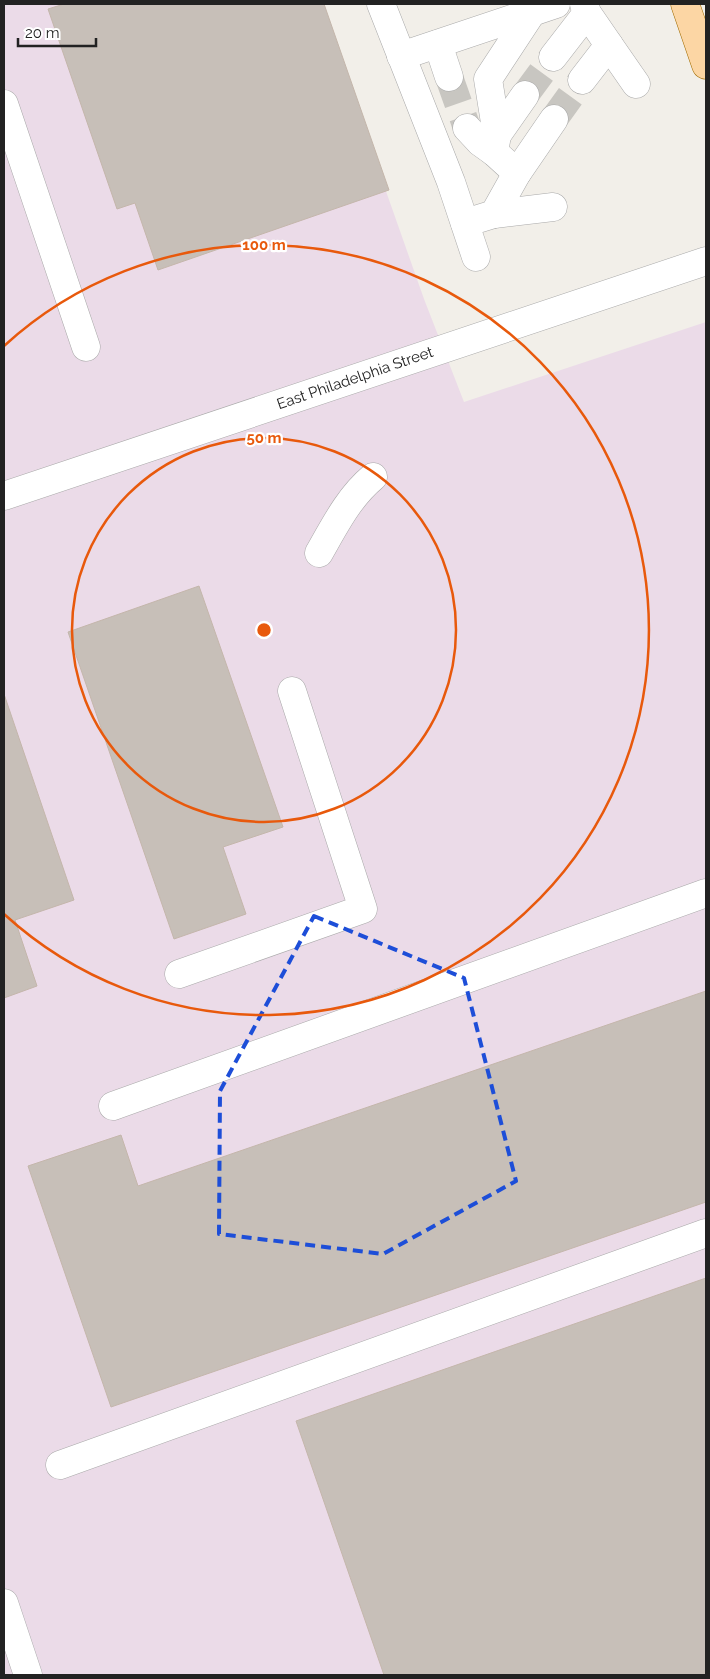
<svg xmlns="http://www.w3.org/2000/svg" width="710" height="1679" font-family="Raleway,sans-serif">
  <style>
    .industrial { fill: #ebdbe8 }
    .building { fill: #c7bfb8; stroke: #c4b6ab }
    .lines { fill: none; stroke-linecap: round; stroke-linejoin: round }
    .minor-tunnel { stroke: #c8c6c1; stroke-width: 28; stroke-dasharray: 28 14; stroke-linecap: butt }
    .minor-casing { stroke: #a9a9a9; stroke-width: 29 }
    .major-casing { stroke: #a06b00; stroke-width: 29 }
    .minor { stroke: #fff; stroke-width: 28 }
    .major { stroke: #fcd6a4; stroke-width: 28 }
    .marked { fill: none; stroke: #1d4ed8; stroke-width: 4; stroke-dasharray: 10 6; stroke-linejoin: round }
    .ring { fill: none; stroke: #e8590c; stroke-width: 2.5 }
    .labels { text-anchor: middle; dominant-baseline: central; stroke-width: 4.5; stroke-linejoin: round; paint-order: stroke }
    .street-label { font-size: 15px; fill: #222; stroke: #fff }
    .centre { fill: #e8590c; stroke: #fff; stroke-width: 2.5 }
    .ring-label { font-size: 15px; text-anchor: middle; font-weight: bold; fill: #e8590c; stroke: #fff; stroke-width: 4.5; stroke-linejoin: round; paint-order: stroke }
  </style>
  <rect width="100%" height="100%" fill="#f2efe9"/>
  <!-- industrial -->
  <polygon class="industrial" points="4,4 320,4 424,299 464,402 706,322 706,1675 4,1675"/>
  <!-- building -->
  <g class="building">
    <polygon points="64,4 324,4 389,190 158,270 135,203 117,209 48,9"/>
    <polygon points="199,586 283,827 223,847 246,914 174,939 68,632"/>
    <polygon points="4,694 74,900 15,920 37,986 4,998"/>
    <polygon points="706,991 706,1202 111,1407 28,1166 121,1135 138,1186"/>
    <polygon points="706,1278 706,1675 384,1675 296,1421"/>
  </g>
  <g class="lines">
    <!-- minor-tunnel -->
    <g class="minor-tunnel">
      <polyline points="449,77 467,128"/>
      <polyline points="525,95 553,57"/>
      <polyline points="554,119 582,80"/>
    </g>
    <defs>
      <g id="minor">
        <polyline points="381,4 451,182 476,257"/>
        <polyline points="438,44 449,77"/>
        <polyline points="609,45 636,84"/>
        <polyline points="401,56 556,4"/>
        <polyline points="553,57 587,13"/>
        <polyline points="582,80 609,45 587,13 584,4"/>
        <polyline points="4,104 86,347"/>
        <polyline points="467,128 480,142 494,152"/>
        <polyline points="497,135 525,95"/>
        <polyline points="517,173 494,152 497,135 488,79 532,12"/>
        <polyline points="494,214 553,207"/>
        <polyline points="465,223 494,214 517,173 554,119"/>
        <polyline points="4,496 706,261"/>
        <path d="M319,553C335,525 349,497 373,477"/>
        <polyline points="179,974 363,909 292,691"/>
        <polyline points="113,1106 706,893"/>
        <polyline points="60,1465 706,1233"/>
        <polyline points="4,1603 28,1675"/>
      </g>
      <polyline id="major" points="685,4 706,65"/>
    </defs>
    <!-- minor casing -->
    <use href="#minor" class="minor-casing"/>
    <!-- major casing -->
    <use href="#major" class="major-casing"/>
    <!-- minor -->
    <use href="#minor" class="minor"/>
    <!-- major -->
    <use href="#major" class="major"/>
  </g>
  <!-- marked area -->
  <path class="marked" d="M314,916L464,978L516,1181L383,1254L219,1234L220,1091Z"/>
  <!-- distance rings -->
  <g class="ring">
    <circle cx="264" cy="630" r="192"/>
    <path d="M4 346A385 385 0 1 1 4 914"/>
  </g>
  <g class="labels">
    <!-- street labels -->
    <g class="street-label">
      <text transform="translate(355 378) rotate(-19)">East Philadelphia Street</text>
    </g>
  </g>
  <circle cx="264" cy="630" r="8" class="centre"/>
  <g class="ring-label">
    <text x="264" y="250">100 m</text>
    <text x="264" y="443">50 m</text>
  </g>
  <!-- border -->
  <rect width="710" height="1679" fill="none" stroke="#222222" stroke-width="10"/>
  <!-- scale -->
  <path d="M18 38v8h78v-8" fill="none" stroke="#222222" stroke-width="2.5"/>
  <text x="25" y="38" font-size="15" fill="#222222" stroke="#ffffff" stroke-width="4" paint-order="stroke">20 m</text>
</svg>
